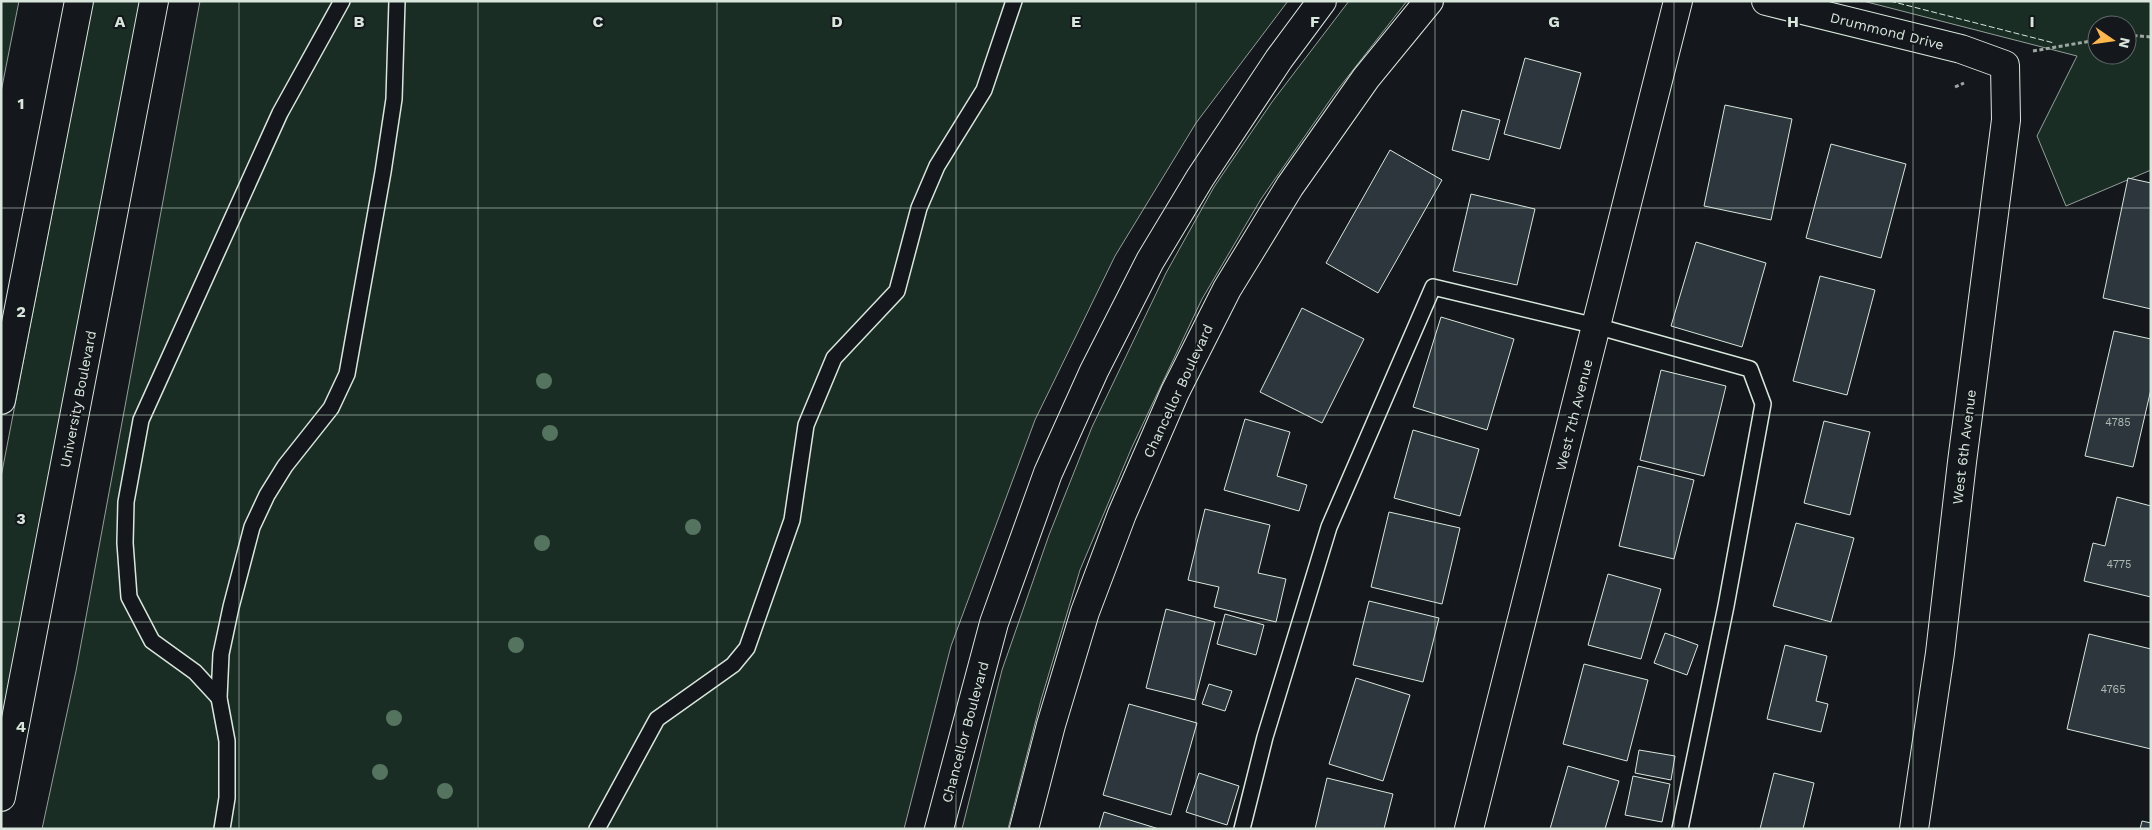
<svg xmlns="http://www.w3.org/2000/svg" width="2152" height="830" font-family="'Work Sans',sans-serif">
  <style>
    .green { fill: #1a2d24; stroke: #939e99; fill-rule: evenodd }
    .building { fill: #2c363c; stroke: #d8e6dc }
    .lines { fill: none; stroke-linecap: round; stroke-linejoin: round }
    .lane-casing { stroke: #d8e6dc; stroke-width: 18 }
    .street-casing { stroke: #d8e6dc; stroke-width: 30 }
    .secondary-casing { stroke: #d8e6dc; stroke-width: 30 }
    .path { stroke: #9da8a2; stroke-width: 3; stroke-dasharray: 4 2.5; stroke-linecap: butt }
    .lane { stroke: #14181c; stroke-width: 15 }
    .street { stroke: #14181c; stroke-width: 28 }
    .secondary { stroke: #14181c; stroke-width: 28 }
    .fence { stroke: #d8e6dc; stroke-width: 1; stroke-dasharray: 6 2.5; stroke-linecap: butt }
    .tree { fill: #55745f }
    .grid { fill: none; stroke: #d8e6dc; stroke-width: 1; stroke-opacity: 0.55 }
    .labels { text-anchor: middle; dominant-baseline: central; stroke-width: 4; stroke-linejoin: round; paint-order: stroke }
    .number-label { font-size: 11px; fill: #adbab4 }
    .street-label { font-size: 14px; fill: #d8e6dc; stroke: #14181c }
    .grid-label { font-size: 16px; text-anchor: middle; font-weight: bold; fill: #d8e6dc; stroke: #14181c; stroke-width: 4; stroke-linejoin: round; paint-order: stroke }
  </style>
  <rect width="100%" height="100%" fill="#14181c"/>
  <!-- green -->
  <g class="green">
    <polygon points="1,1 19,1 1,92"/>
    <polygon points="93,1 146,1 1,734 1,477"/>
    <polygon points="200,1 1288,1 1196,123 1115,256 1035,420 951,646 904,829 42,829 76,671"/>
    <polygon points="1349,1 1407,1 1335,93 1261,199 1202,299 1132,447 1080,570 1041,700 1008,829 962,829 1002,670 1049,535 1092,427 1166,273 1214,187 1272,102"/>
    <path d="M1863,1H2151V170L2066,206L2037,136L2077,56ZM2097,25H2127V55H2097Z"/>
  </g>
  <!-- building -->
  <g class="building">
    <polygon points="1525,58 1581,73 1560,149 1504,134"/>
    <polygon points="1725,105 1792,119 1771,220 1704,206"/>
    <polygon points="1462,110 1500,120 1489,160 1452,150"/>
    <polygon points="1831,144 1906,164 1881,258 1806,238"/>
    <polygon points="1390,150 1442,180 1378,293 1326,263"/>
    <polygon points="2128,178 2151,183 2151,309 2103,298"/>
    <polygon points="1471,194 1535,209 1517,285 1453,271"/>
    <polygon points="1696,242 1766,263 1742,347 1671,326"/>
    <polygon points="1820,276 1875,290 1847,395 1793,381"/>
    <polygon points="1302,308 1364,339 1322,423 1260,392"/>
    <polygon points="1441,317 1514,339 1487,430 1413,407"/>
    <polygon points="2114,331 2151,339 2151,389 2133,467 2085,456"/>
    <polygon points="1661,370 1726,386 1704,476 1640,460"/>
    <polygon points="1245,419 1290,432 1277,476 1307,485 1299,511 1224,490"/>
    <polygon points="1824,421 1870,432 1850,515 1804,503"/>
    <polygon points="1413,430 1479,449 1460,516 1394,498"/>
    <polygon points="1638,466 1694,480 1674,559 1619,546"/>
    <polygon points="2117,497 2151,506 2151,597 2084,581 2093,543 2105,546"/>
    <polygon points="1205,509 1270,525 1258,573 1286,579 1276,622 1214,607 1219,587 1188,580"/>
    <polygon points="1389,512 1460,528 1442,604 1371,587"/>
    <polygon points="1796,523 1854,538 1831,622 1773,606"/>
    <polygon points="1608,574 1661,589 1641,659 1588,645"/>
    <polygon points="1369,601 1439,618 1423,682 1353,665"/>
    <polygon points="1166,609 1215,622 1195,700 1146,688"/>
    <polygon points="1225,614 1264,625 1256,655 1217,644"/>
    <polygon points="1665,633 1698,645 1687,675 1654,663"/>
    <polygon points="2089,634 2151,649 2151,749 2067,729"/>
    <polygon points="1785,645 1827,656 1816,701 1828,704 1821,732 1767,719"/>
    <polygon points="1584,664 1648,680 1627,761 1563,744"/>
    <polygon points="1356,678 1410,695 1383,781 1329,764"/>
    <polygon points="1209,684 1232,691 1225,711 1202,704"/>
    <polygon points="1129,704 1197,723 1171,815 1103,795"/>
    <polygon points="1639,750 1675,756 1671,780 1635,773"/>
    <polygon points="1568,766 1619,781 1605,829 1550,829"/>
    <polygon points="1199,773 1239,786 1227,825 1186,812"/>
    <polygon points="1774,773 1814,783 1803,829 1760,829"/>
    <polygon points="1633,776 1670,784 1662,822 1625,815"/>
    <polygon points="1327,778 1393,794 1384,829 1315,829"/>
    <polygon points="1104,812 1159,829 1099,829"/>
    <polygon points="2142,821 2151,823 2151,829 2140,829"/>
  </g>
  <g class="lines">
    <defs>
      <g id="lane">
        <polyline points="219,698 195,672 152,641 129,597 125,543 126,502 141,420 280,113 342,1"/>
        <polyline points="222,829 227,798 227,741 219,698 221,654 231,607 252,527 267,495 285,466 331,408 347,374 383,172 394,99 397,1"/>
        <polyline points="597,829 657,719 733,665 747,648 792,520 806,425 834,358 897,291 919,208 937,166 984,90 1014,1"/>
        <polyline points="1242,829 1265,737 1329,527 1433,287 1596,326 1750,369 1763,404 1726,606 1680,829"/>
      </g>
      <g id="street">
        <polyline points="1766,1 1961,49 2005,65 2006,120 1962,462 1940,653 1914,829"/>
        <polyline points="939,829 994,623 1048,473 1094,371 1150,261 1200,178 1279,59 1322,1"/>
        <polyline points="1024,829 1051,725 1085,612 1122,514 1175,392 1227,289 1290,186 1366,78 1429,1"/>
        <polyline points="1469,829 1678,1"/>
      </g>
      <g id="secondary">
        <polyline points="1,400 79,1"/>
        <polyline points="1,797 154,1"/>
      </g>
    </defs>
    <!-- lane casing -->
    <use href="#lane" class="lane-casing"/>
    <!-- street casing -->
    <use href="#street" class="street-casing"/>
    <!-- secondary casing -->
    <use href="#secondary" class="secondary-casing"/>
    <!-- path -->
    <g class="path">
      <polyline points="2127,35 2151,37"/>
      <polyline points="2033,51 2097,40"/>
      <polyline points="1955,87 1964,83"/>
    </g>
    <!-- lane -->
    <use href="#lane" class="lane"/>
    <!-- street -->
    <use href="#street" class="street"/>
    <!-- secondary -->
    <use href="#secondary" class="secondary"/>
    <!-- fence -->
    <polyline class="fence" points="1890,1 2054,43"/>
  </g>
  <!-- trees -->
  <g class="tree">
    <circle cx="544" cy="381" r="8"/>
    <circle cx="550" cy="433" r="8"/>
    <circle cx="693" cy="527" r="8"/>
    <circle cx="542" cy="543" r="8"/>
    <circle cx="516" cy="645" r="8"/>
    <circle cx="394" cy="718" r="8"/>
    <circle cx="380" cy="772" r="8"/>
    <circle cx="445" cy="791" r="8"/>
  </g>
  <!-- grid -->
  <path class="grid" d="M239,1V829M478,1V829M717,1V829M956,1V829M1196,1V829M1435,1V829M1674,1V829M1913,1V829M1,208H2151M1,415H2151M1,622H2151"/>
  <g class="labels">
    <!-- number labels -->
    <g class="number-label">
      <text x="2118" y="422">4785</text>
      <text x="2119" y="564">4775</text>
      <text x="2113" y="689">4765</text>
    </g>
    <!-- street labels -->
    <g class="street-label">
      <text transform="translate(1887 31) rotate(14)">Drummond Drive</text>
      <text transform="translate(1178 391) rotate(-65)">Chancellor Boulevard</text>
      <text transform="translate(78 399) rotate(-79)">University Boulevard</text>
      <text transform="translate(1574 415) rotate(-76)">West 7th Avenue</text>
      <text transform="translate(1964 447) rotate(-83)">West 6th Avenue</text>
      <text transform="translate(965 732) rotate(-75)">Chancellor Boulevard</text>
    </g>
  </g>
  <g class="grid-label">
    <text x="120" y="27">A</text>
    <text x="359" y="27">B</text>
    <text x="598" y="27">C</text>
    <text x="837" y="27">D</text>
    <text x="1076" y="27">E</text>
    <text x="1315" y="27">F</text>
    <text x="1554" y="27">G</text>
    <text x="1793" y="27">H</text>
    <text x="2032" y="27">I</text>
    <text x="21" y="109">1</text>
    <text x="21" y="317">2</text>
    <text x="21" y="524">3</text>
    <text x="21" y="732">4</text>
  </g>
  <!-- border -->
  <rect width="2152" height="830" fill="none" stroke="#d8e6dc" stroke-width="5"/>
  <!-- north arrow -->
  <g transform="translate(2112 40) rotate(103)"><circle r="24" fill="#14181c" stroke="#626a69"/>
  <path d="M0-4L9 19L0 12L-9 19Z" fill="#ffb74d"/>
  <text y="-8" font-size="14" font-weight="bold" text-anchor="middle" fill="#d8e6dc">N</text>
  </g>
</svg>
